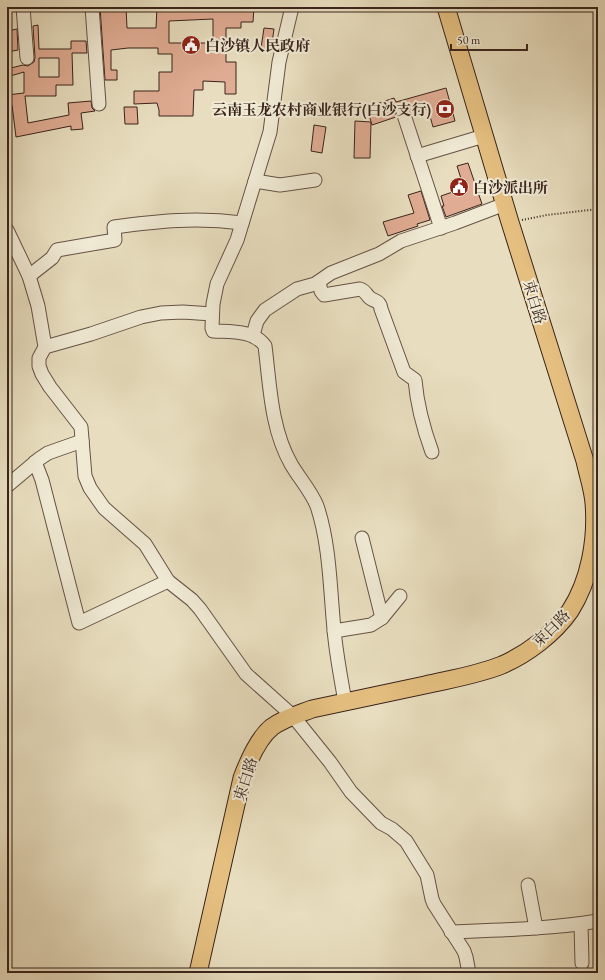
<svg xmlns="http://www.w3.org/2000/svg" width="605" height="980" font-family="'EB Garamond','Noto Serif SC',serif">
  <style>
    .building { fill: #e0ac93; stroke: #39241c; fill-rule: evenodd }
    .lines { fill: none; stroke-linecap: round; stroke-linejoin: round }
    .minor-casing { stroke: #655245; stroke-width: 15 }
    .major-casing { stroke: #39241c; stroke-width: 19 }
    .path { stroke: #39241c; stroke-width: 2; stroke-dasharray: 1 2; stroke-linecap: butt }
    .minor { stroke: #f0ead5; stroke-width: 13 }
    .major { stroke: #e4bf80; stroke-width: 17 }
    .labels { text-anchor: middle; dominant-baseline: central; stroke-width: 4; stroke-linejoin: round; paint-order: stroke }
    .poi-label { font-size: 15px; font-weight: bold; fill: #39241c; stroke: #f0ead5; text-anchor: start }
    .street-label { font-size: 15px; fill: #39241c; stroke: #f0ead5 }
  </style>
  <rect width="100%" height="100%" fill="#e8debf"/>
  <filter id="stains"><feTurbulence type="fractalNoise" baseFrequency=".005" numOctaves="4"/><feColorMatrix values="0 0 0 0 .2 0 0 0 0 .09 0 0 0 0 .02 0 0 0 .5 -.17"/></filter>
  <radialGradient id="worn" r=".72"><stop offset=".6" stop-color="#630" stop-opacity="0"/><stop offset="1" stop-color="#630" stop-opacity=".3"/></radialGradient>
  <!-- building -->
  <g class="building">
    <path d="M100,7H126L127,28H156L157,7H254L253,22H241V28H226V62H236V94H225V82L203,81V90H194L193,116H159V110L157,103L134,104V91H159V72H172V54H158V48H128L111,50V70H117V80H105ZM213,19V43H169V21Z"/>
    <path d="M38,25L39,49H71V41H86L87,53H72L73,85H56V96H25L28,123L69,115L68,103L91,101L92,108L95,111L81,113L83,129L71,130V126L16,137L12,105L7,106V95L24,93V72L7,77V69L23,65L28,66L34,62L35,57L33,26ZM39,58H59V77H39Z"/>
    <polygon points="264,28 274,29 271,50 261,48"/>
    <polygon points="17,29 18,50 7,52 7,31"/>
    <polygon points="446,88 455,121 433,127 428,109 412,113 409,106 404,104 400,105 397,107 395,111 396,117 372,125 369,115 378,112 376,104 394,98 396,102"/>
    <polygon points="124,107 137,107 138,124 125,124"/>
    <polygon points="355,121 371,122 370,158 354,158"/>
    <polygon points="314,125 326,127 322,153 311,151"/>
    <polygon points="468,163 482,204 446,217 442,206 444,206 441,196 464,188 457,166"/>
    <polygon points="421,191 430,220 417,224 418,226 388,236 383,222 414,213 408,195"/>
  </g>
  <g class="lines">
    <defs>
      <g id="minor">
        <polyline points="23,7 27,58"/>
        <polyline points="92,7 99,104"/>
        <path d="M292,7L279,62L270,132L237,240L217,284L213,304L212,328L213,331C232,332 254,330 265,346C270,386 271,429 291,464C299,478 311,491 317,506C330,545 330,589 334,629C336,654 341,678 345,702"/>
        <polyline points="403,112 441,228"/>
        <polyline points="417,156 484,136"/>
        <polyline points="255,181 280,185 315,180"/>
        <polyline points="7,230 29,276 38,306 45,347 39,358 39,366 42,374 50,387 81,427 85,476 90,488 104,508 145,544 168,581 192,600 200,609 246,674 293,716 330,762 351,792 381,823 392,829 406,841 427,875 432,899 434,904 464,951 466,957 469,973"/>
        <path d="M29,276L52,258L57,250L115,240L114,227C159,221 197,217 242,223"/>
        <path d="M319,282L321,291L324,295L360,289C366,291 366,295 370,298C376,302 380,301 381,309L404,372L415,380C417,404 424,430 432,452"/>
        <polyline points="253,335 257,321 265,310 297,289 315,284 331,273 379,254 401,241 455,223 505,204"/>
        <polyline points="45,347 91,334 141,317 161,313 183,312 212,314"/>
        <polyline points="35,462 42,480 79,623 168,581"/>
        <polyline points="7,486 39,459 48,453 82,441"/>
        <polyline points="362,538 382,618"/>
        <polyline points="334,631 371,625 382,618 400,596"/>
        <polyline points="528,885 536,928"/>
        <polyline points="581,924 582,963"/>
        <path d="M451,932C500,930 550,929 598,921"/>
      </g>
      <path id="major" d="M198,973L242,778C248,762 258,738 272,727C284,718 299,714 312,709C350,701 387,693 425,685C451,679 477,675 502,665C527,654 554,634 570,611C590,580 597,539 594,503C593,489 588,475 585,461L509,219L446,7"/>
    </defs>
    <!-- minor casing -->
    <use href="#minor" class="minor-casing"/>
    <!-- major casing -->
    <use href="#major" class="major-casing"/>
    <!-- path -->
    <polyline class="path" points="522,220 547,215 598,209"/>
    <!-- minor -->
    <use href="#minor" class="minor"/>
    <!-- major -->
    <use href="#major" class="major"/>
  </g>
  <!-- icons -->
  <defs>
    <symbol id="civic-disc" viewBox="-11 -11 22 22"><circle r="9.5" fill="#8f2418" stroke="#f0ead5"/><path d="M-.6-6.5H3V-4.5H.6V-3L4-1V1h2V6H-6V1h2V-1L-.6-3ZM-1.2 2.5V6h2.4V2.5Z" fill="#fff"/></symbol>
    <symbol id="bank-disc" viewBox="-11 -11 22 22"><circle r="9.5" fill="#8f2418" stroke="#f0ead5"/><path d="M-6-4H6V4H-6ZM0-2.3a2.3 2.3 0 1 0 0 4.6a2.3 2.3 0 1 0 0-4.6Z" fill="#fff"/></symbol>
  </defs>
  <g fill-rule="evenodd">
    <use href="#civic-disc" x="180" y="34" width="22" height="22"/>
    <use href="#bank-disc" x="434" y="98" width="22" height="22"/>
    <use href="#civic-disc" x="448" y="176" width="22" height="22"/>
  </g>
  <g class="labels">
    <!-- poi labels -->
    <g class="poi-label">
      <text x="205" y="45">白沙镇人民政府</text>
      <text x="431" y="109" text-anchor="end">云南玉龙农村商业银行(白沙支行)</text>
      <text x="473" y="187">白沙派出所</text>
    </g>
    <!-- street labels -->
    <g class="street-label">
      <text transform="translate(535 302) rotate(73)">束白路</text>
      <text transform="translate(551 628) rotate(-45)">束白路</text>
      <text transform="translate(245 779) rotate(-72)">束白路</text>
    </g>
  </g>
  <!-- margin -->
  <rect width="605" height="980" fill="none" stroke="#e8debf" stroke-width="24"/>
  <rect x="8" y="8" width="589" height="964" fill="none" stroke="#39241c" stroke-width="2"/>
  <rect x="12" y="12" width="581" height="956" fill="none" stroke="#39241c"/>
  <!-- scale -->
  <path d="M451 44v6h76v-6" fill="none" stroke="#39241c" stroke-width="2"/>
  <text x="457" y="44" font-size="12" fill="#39241c" stroke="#f0ead5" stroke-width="3" paint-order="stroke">50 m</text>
  <rect width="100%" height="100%" filter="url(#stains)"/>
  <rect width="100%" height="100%" fill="url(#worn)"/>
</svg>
